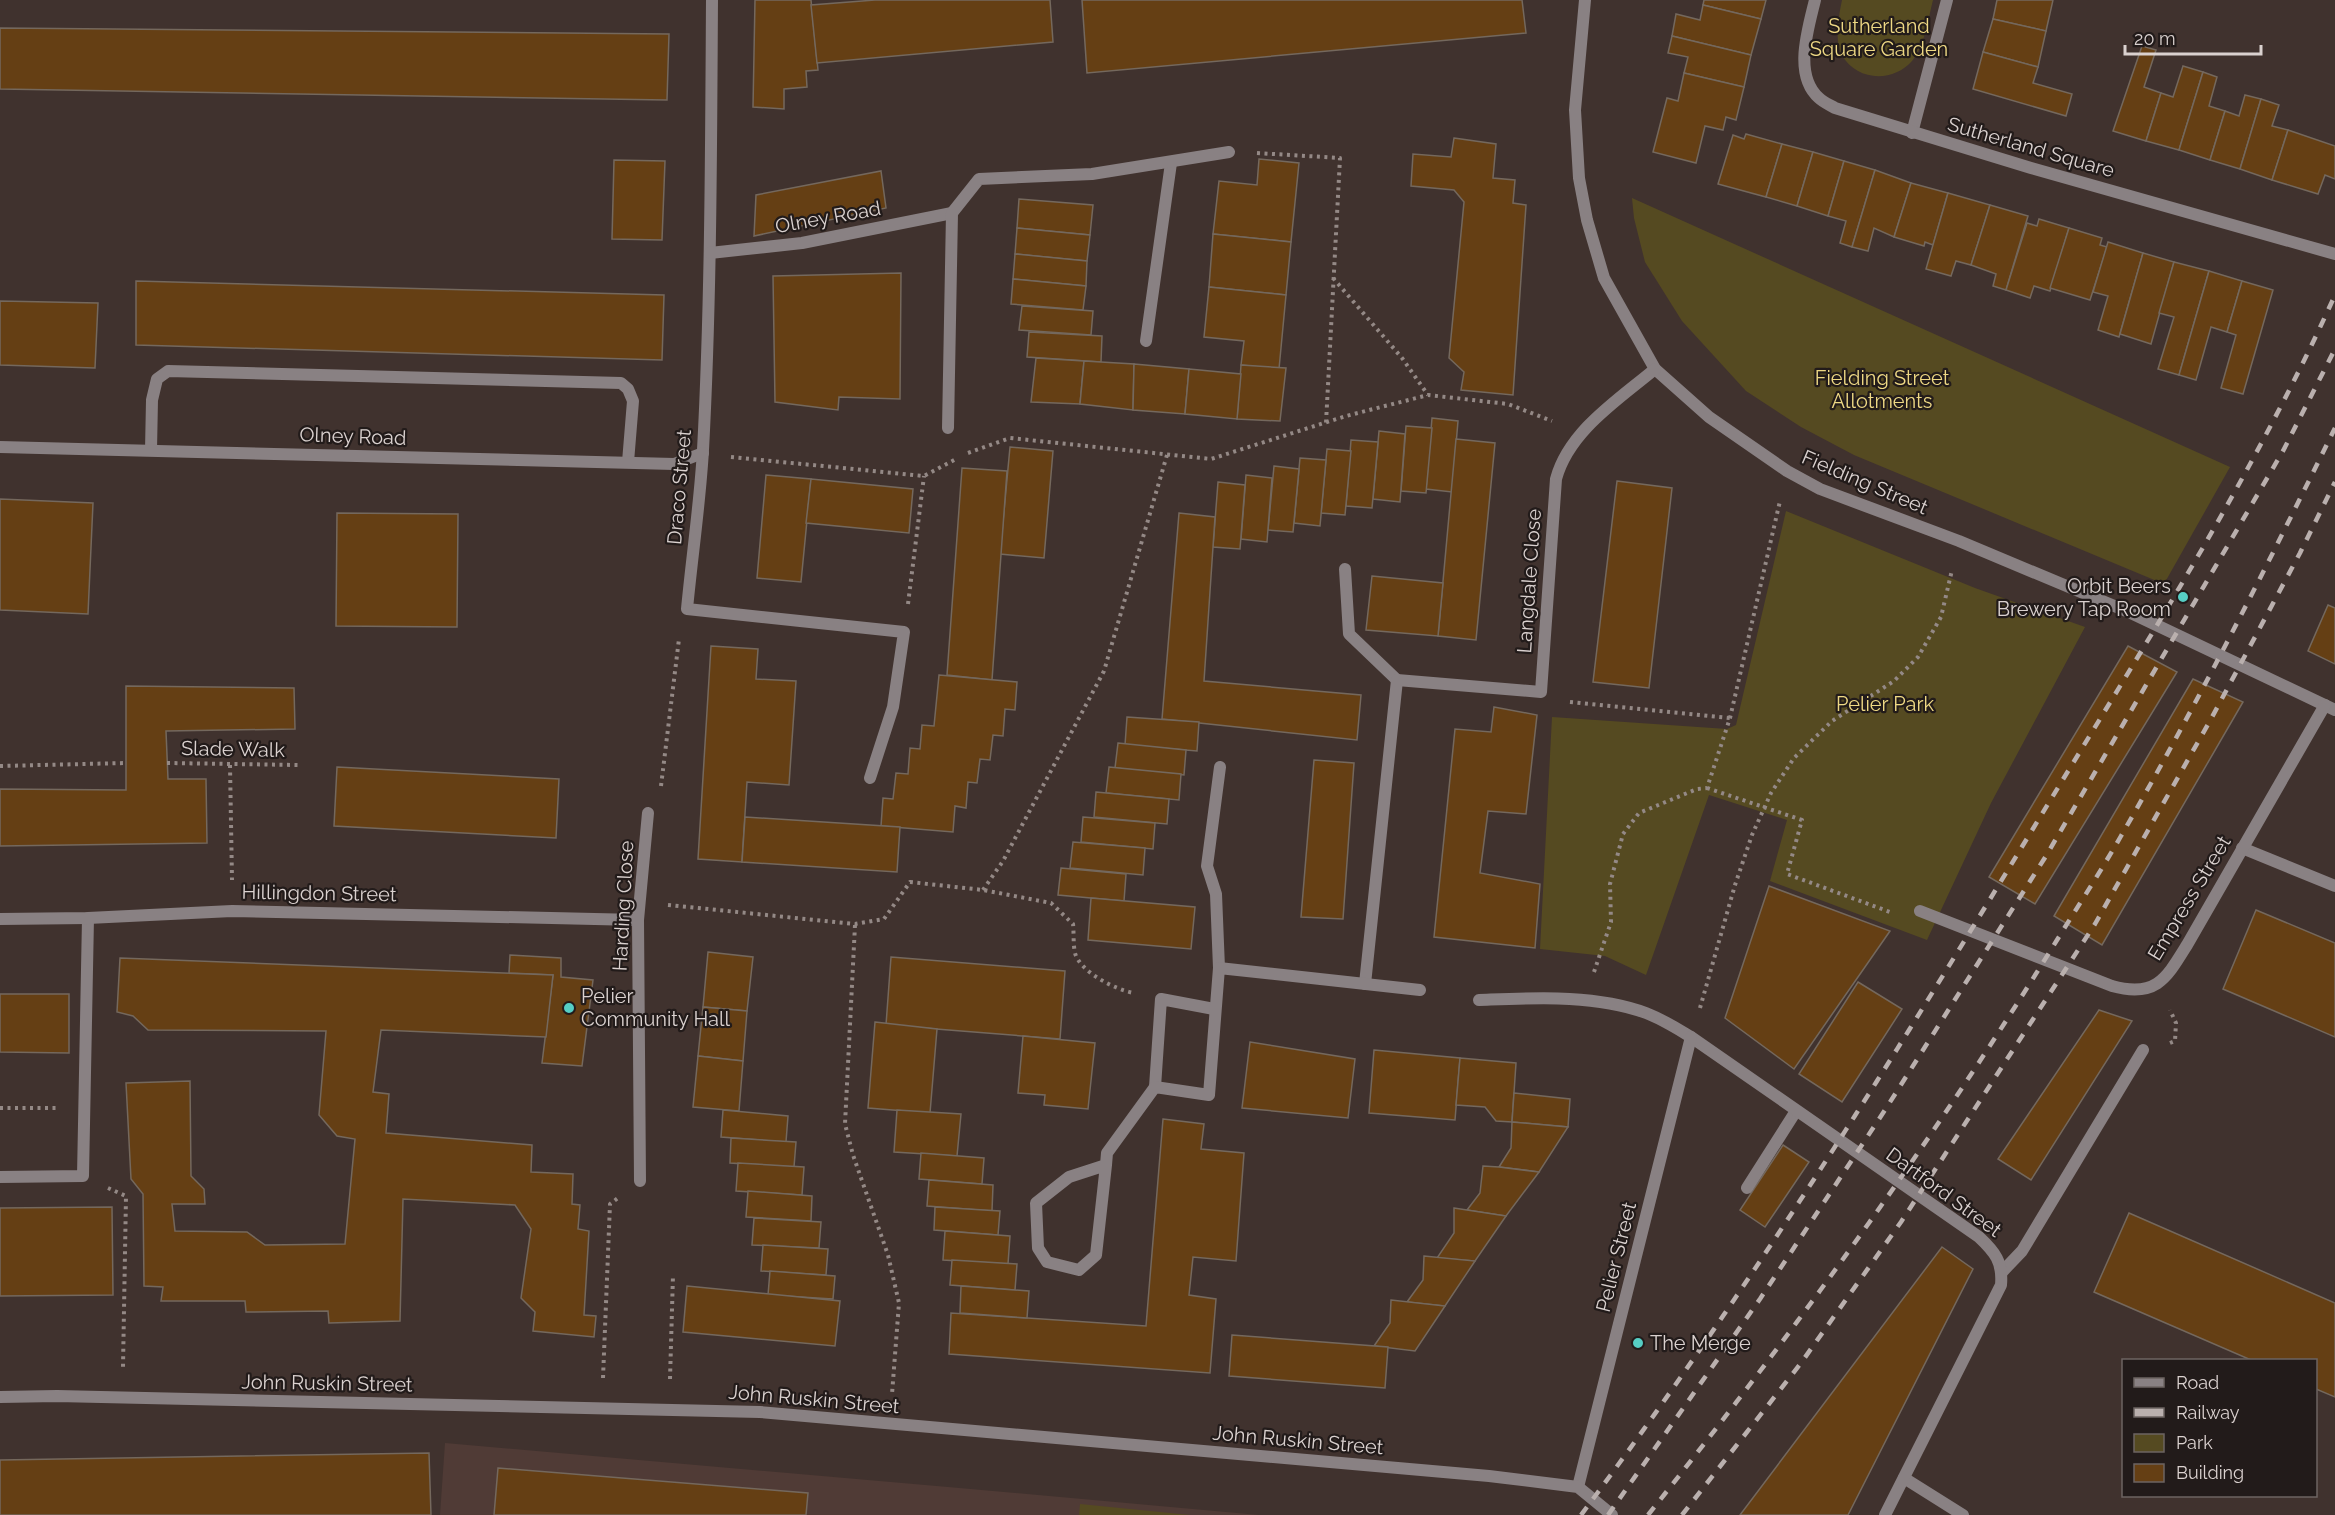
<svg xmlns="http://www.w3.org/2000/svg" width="2335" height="1515" font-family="Raleway,sans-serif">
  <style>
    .built { fill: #503b36 }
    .green { fill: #554a21 }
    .building { fill: #653f14; stroke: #74685d; stroke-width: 1.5 }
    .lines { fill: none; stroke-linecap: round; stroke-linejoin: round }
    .path { stroke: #948986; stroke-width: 4; stroke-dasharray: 3 4.5; stroke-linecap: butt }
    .service { stroke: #898183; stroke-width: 12 }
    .minor { stroke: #898183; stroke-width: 12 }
    .tertiary { stroke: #898183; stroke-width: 12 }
    .rail { stroke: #bab0ae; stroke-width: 4.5; stroke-dasharray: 10 10; stroke-linecap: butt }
    .poi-dot { fill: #56cec4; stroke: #221b1a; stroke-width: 2 }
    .labels { text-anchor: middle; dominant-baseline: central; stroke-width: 4.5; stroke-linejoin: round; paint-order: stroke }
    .park-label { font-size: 20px; fill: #eed884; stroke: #221b1a }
    .street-label { font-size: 20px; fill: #dad1cf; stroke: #221b1a }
    .poi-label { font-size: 20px; fill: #dad1cf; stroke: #221b1a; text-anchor: start }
  </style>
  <rect width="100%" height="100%" fill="#40322e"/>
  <!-- built -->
  <polygon class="built" points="445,1443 948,1487 1259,1515 440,1515"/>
  <!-- green -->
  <g class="green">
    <path d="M1842,0H1933C1928,19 1925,46 1912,61C1893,83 1856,81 1842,55C1834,40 1839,15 1842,0Z"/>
    <polygon points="1632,198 2230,467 2164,584 1854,455 1801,427 1746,391 1682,321 1645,262 1634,218"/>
    <polygon points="1786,511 1975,588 2085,627 1991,803 1927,940 1770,881 1787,820 1709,795 1646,975 1605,956 1540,949 1552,717 1727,729 1736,725"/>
    <polygon points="1080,1504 1190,1515 1079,1515"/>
  </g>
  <!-- building -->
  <g class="building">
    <polygon points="755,0 811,0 818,70 806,71 807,87 784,89 784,109 753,107"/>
    <polygon points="875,0 1050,0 1053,42 817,63 811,5"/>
    <polygon points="1082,0 1522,0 1526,33 1087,73"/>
    <polygon points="1704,0 1766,0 1761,19 1703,5"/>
    <polygon points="1997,0 2053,0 2046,31 1993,19"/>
    <polygon points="1703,5 1761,19 1751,55 1672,36 1676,14 1700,20"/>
    <polygon points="1993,19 2046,31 2038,67 1983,52"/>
    <polygon points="0,28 669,34 667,100 0,89"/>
    <polygon points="1672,36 1751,55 1744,87 1684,73 1688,57 1668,53"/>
    <polygon points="2142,46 2156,50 2144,87 2161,93 2146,141 2113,131"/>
    <polygon points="1983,52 2038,67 2033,83 2072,94 2066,116 1973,89"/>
    <polygon points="2183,66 2203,72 2179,150 2146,141 2161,93 2173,97"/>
    <polygon points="2203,72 2217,77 2209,106 2225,111 2210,160 2179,150"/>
    <polygon points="1684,73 1744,87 1736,120 1726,117 1723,130 1705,126 1696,163 1653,152 1667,98 1678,101"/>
    <polygon points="2245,95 2261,99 2240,169 2210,160 2225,111 2239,116"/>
    <polygon points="2261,99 2279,105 2272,126 2288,130 2272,180 2240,169"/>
    <polygon points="2288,130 2335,146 2335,179 2325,175 2318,194 2272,180"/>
    <polygon points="1746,134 1782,144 1766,197 1718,184 1733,135 1744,139"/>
    <polygon points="1454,138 1496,144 1493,178 1515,180 1513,203 1526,205 1513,395 1461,390 1464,372 1449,358 1464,202 1454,190 1411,186 1413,154 1451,157"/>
    <polygon points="1782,144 1813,152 1797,206 1766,197"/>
    <polygon points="1813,152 1844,161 1828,216 1797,206"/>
    <polygon points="1259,159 1299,163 1291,242 1213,234 1219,181 1257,185"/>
    <polygon points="614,160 665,161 662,240 612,239"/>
    <polygon points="1844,161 1875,170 1852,247 1840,243 1846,221 1828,216"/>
    <polygon points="1875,170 1911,183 1894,237 1874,228 1868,251 1852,247"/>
    <polygon points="881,171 886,208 754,236 756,195"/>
    <polygon points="1911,183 1948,193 1933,245 1925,242 1924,246 1894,237"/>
    <polygon points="1948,193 1990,205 1971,265 1956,261 1951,276 1926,269"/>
    <polygon points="1019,199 1093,205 1090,235 1017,228"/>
    <polygon points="1990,205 2028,216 2006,290 1993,286 1996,274 1971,265"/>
    <polygon points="2039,219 2069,228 2050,291 2034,286 2030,298 2006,290 2027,223 2037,226"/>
    <polygon points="1017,228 1090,235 1087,261 1015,254"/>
    <polygon points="2069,228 2102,238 2100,245 2107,247 2090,300 2050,288"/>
    <polygon points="1213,234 1291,242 1286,295 1209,287"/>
    <polygon points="2108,242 2143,253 2119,337 2098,330 2108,296 2093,292"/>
    <polygon points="2143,253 2174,262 2151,344 2120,334"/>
    <polygon points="1015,254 1087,261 1086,286 1013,279"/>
    <polygon points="2174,262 2209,271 2179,375 2158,369 2174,317 2159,313"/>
    <polygon points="2209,271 2242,281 2227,332 2211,327 2196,380 2179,375"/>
    <polygon points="901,273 900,399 839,397 838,410 775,402 773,276"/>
    <polygon points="1013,279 1086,286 1083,310 1011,304"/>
    <polygon points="136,281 664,295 662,360 136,345"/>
    <polygon points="2242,281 2273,290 2243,394 2221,388 2236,335 2227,332"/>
    <polygon points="1209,287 1286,295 1279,369 1241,365 1244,341 1204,337"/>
    <polygon points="0,301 98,303 95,368 0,365"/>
    <polygon points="1022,306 1093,311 1091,335 1019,330"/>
    <polygon points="1029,332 1102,336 1101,362 1027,357"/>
    <polygon points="1036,358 1084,361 1080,404 1031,402"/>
    <polygon points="1084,361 1134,364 1133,410 1080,404"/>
    <polygon points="1134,364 1189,369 1185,414 1133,410"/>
    <polygon points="1241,365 1286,368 1280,421 1237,419"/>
    <polygon points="1189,369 1241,374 1237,419 1185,414"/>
    <polygon points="1432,418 1458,421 1452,492 1426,489"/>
    <polygon points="1406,426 1432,428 1426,493 1401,491"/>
    <polygon points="1379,431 1405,434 1400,502 1373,499"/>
    <polygon points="1456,439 1495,443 1476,640 1438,636"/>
    <polygon points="1351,440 1378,442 1372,508 1346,506"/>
    <polygon points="1010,447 1053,451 1044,558 1000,554"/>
    <polygon points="1327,449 1351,451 1345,515 1321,513"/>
    <polygon points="1300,458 1326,460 1320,526 1294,523"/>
    <polygon points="1274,466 1299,469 1293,532 1268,530"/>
    <polygon points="962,468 1007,471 992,680 947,675"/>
    <polygon points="766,475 811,479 801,582 757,578"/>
    <polygon points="1246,475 1272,478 1267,542 1241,539"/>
    <polygon points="811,479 913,489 909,533 806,523"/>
    <polygon points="1617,481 1672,488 1649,688 1593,682"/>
    <polygon points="1218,482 1245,485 1240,549 1213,547"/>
    <polygon points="0,499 93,503 88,614 0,610"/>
    <polygon points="337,513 458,514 457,627 336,626"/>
    <polygon points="1179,513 1215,517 1204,681 1361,695 1357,740 1162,719"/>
    <polygon points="1372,576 1443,583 1438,636 1366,630"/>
    <polygon points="2328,605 2335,608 2335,664 2308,651"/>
    <polygon points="711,646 758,649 756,679 796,681 789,785 747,782 742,862 698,859"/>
    <polygon points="2128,646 2177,672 2035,904 1989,877"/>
    <polygon points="939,675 1017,682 1015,710 1005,709 1003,736 993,735 990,760 980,759 977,783 968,782 966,808 955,806 953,832 881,826 883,798 893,799 896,773 908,774 910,748 920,749 922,725 934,726"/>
    <polygon points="2193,679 2243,702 2102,945 2054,916"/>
    <polygon points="126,686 294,688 295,729 166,731 168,779 206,779 207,843 0,846 0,789 126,790"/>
    <polygon points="1494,707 1537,715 1526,814 1488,811 1480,873 1540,884 1535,948 1434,937 1455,729 1491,732"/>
    <polygon points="1127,717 1199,722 1197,751 1125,745"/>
    <polygon points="1118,743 1186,750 1184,775 1115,768"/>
    <polygon points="1314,760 1354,763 1343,919 1301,917"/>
    <polygon points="337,767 559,779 556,838 334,826"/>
    <polygon points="1109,767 1181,774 1179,800 1106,793"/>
    <polygon points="1096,792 1169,799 1167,824 1094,817"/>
    <polygon points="745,817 900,827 897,872 742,862"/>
    <polygon points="1083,817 1155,823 1153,849 1081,842"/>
    <polygon points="1073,842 1145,848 1143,875 1070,868"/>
    <polygon points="1061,868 1126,874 1124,901 1058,895"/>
    <polygon points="1769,886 1890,931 1794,1069 1725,1018"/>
    <polygon points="1091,898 1195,907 1191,949 1088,940"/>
    <polygon points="2256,910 2335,943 2335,1037 2223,989"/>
    <polygon points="708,952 753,957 747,1011 703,1007"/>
    <polygon points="510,955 561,958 561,977 593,980 582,1066 542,1063 553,975 509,973"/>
    <polygon points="891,957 1065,971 1060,1039 886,1025"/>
    <polygon points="120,958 553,975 546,1037 381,1030 373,1092 389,1094 386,1133 532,1145 531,1172 573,1174 572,1204 580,1205 578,1229 589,1231 584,1315 596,1316 594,1337 533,1331 535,1312 521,1298 531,1229 515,1205 403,1199 400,1321 329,1323 328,1311 246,1312 245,1301 161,1301 163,1287 144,1286 143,1194 131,1179 126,1083 190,1081 191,1176 204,1189 205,1204 172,1204 175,1231 247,1232 265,1245 345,1244 355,1139 337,1136 319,1115 326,1031 148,1030 133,1016 117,1012"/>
    <polygon points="1858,982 1902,1009 1842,1102 1799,1074"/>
    <polygon points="0,994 69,994 69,1053 0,1052"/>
    <polygon points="703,1007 747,1011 743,1061 698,1056"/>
    <polygon points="2099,1010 2132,1021 2031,1180 1998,1159"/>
    <polygon points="875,1022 937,1029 930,1113 868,1108"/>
    <polygon points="1023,1036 1095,1043 1088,1109 1044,1105 1045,1095 1018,1093"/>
    <polygon points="1250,1042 1355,1059 1348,1118 1242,1108"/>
    <polygon points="1374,1050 1460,1058 1455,1120 1369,1113"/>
    <polygon points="698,1056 743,1061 739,1111 693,1107"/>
    <polygon points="1460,1058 1516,1063 1512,1122 1496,1121 1485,1107 1456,1105"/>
    <polygon points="1514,1093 1570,1099 1568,1127 1512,1122"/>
    <polygon points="723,1110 788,1116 786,1142 721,1137"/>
    <polygon points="897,1110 961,1114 957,1156 894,1152"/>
    <polygon points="1163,1119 1204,1124 1201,1149 1244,1153 1236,1261 1193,1257 1189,1295 1216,1299 1210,1373 949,1354 951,1313 1146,1326"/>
    <polygon points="1512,1122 1568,1127 1539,1172 1499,1167 1511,1148"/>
    <polygon points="731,1138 796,1142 794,1167 730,1163"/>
    <polygon points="1783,1145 1809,1162 1765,1227 1740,1210"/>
    <polygon points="921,1153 984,1158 982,1184 919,1179"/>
    <polygon points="738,1163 804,1167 802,1195 736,1191"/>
    <polygon points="1483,1166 1499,1167 1539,1172 1506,1216 1467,1210 1480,1193"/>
    <polygon points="929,1180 993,1185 992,1211 927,1206"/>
    <polygon points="748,1191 812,1196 811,1221 746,1217"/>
    <polygon points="112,1207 113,1295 0,1296 0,1208"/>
    <polygon points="935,1207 1000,1211 998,1235 934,1230"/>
    <polygon points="1454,1208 1506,1216 1475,1261 1437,1258 1454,1233"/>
    <polygon points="2129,1213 2335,1303 2335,1397 2316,1389 2316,1360 2251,1360 2094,1292"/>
    <polygon points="754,1218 821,1222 819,1248 752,1245"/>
    <polygon points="945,1231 1010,1236 1008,1264 943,1260"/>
    <polygon points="763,1245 828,1249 826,1275 761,1271"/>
    <polygon points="1942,1247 1973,1269 1848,1515 1740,1515"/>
    <polygon points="1424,1256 1475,1261 1445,1306 1407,1302 1423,1280"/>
    <polygon points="952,1260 1017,1264 1015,1290 950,1285"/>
    <polygon points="770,1271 835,1276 833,1299 768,1295"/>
    <polygon points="687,1286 840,1301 835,1346 683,1332"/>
    <polygon points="961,1286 1029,1291 1027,1318 960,1313"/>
    <polygon points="1391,1300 1445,1306 1415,1351 1374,1346 1390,1323"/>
    <polygon points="1232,1335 1388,1347 1385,1388 1229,1376"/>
    <polygon points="429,1453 431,1515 0,1515 0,1460"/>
    <polygon points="498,1468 808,1493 806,1515 494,1515"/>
  </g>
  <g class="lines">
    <!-- path -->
    <g class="path">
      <polyline points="1257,153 1340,158 1326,423"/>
      <polyline points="1333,278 1402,358 1428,395"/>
      <polyline points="968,453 1010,438 1211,459 1346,416 1428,395 1508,404 1552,421"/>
      <polyline points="731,457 924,476 958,458"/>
      <polyline points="908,604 924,476"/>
      <polyline points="1570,702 1730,718"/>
      <polyline points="167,763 298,765"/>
      <polyline points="230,765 232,880"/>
      <polyline points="0,766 126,763"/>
      <polyline points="661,786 679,639"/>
      <polyline points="1707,788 1802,820 1787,874 1890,912"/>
      <polyline points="983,890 1003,861 1104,671 1167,455"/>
      <path d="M668,905L855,924L884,919L910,882L983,890L1051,903L1073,924C1074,933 1073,944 1075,953C1080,972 1116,990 1134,993"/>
      <polyline points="855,925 845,1124 853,1155 888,1255 899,1303 892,1394"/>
      <polyline points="1594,972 1611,922 1610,884 1623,834 1639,813 1697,789 1707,788 1730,718 1780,501"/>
      <polyline points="1700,1008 1735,885 1752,835 1771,793 1794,758 1832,721 1894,681 1918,657 1941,617 1952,570"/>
      <polyline points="2170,1043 2175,1041 2176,1023 2170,1010"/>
      <polyline points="0,1108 56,1108"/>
      <polyline points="108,1188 126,1196 123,1367"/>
      <polyline points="603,1378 610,1204 618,1198"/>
      <polyline points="670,1379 673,1275"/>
    </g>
    <!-- service -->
    <g class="service">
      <polyline points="1912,133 1947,0"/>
      <polyline points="151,450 152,400 157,379 168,371 621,383 628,389 633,401 628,462"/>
      <polyline points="2242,848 2335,886"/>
      <polyline points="0,1177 83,1176 88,918"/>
      <polyline points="1747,1188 1796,1111"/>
      <polyline points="2002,1272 2022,1251 2143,1050"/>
      <polyline points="1904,1478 1963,1515"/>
    </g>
    <!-- minor -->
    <g class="minor">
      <path d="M712,0C711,150 711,300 703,450C700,503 692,556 687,609L904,632L893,707L870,778"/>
      <polyline points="1585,0 1575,110 1579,178 1587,220 1604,278 1655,369 1709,417 1787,471 1820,489 1959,541 2131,613 2335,710"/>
      <path d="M1815,0C1808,29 1793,75 1819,98C1823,102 1830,105 1835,108L2031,168L2335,254"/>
      <polyline points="710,253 802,243 952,213"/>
      <polyline points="1146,341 1171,163"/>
      <polyline points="948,428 952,213 979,179 1092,174 1229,152"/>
      <polyline points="0,447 674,464 703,453"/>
      <polyline points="1345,569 1349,634 1397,680"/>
      <path d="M1920,911L2112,986C2156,998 2166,979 2187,945L2325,705"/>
      <polyline points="0,919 88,918 232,911 638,920"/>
      <polyline points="1219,968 1216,894 1207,866 1220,767"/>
      <path d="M1365,984L1397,680L1541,692L1556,479C1569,431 1618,400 1655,369"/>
      <path d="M1479,1000C1533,998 1595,994 1646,1013C1662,1019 1676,1028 1691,1037L1979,1237C1995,1252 2003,1262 2001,1285L1885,1515"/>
      <polyline points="1155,1087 1161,999 1214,1009"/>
      <polyline points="1106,1165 1069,1177 1036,1203 1038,1248 1047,1262 1079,1270 1096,1255 1106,1165 1107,1153 1155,1087 1209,1095 1219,968 1420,990"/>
      <polyline points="640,1181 638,920 648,813"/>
      <polyline points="1578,1487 1691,1037"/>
    </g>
    <!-- tertiary -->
    <polyline class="tertiary" points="0,1397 57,1396 760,1412 1489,1476 1578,1487 1612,1515"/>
    <!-- rail -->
    <g class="rail">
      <path d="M1581,1515C1751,1288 1901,1046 2048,804C2149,638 2255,472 2335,295"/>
      <polyline points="1608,1515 1760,1299 1885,1110 2046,856 2283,451 2335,349"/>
      <path d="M1648,1515C1795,1331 1933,1141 2057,940C2078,906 2101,871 2121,836C2198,703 2267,566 2335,428"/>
      <polyline points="1682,1515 1801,1363 1901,1222 2095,924 2211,719 2300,553 2335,482"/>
    </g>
  </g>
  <!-- markers -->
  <g class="poi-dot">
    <circle cx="2183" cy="597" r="6"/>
    <circle cx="569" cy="1008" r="6"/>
    <circle cx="1638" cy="1343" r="6"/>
  </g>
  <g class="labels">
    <!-- park labels -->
    <g class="park-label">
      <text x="1879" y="26">Sutherland<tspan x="1879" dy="23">Square Garden</tspan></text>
      <text x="1882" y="378">Fielding Street<tspan x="1882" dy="23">Allotments</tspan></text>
      <text x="1885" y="704">Pelier Park</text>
    </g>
    <!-- street labels -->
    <g class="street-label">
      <text transform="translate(2031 147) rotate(16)">Sutherland Square</text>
      <text transform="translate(828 217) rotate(-10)">Olney Road</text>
      <text transform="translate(353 436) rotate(2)">Olney Road</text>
      <text transform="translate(1865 482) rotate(23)">Fielding Street</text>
      <text transform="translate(679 487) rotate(-85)">Draco Street</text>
      <text transform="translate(1529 581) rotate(-86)">Langdale Close</text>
      <text transform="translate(233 749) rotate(1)">Slade Walk</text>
      <text transform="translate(319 893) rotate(1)">Hillingdon Street</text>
      <text transform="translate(2189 898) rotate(-59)">Empress Street</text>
      <text transform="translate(623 906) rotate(-87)">Harding Close</text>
      <text transform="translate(1944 1192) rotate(36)">Dartford Street</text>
      <text transform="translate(1616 1257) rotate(-76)">Pelier Street</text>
      <text transform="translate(327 1383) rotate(1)">John Ruskin Street</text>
      <text transform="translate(814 1399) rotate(5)">John Ruskin Street</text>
      <text transform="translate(1298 1440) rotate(5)">John Ruskin Street</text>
    </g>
    <!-- poi labels -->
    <g class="poi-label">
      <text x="2171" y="586" text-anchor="end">Orbit Beers<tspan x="2171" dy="23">Brewery Tap Room</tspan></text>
      <text x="581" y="996">Pelier<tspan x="581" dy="23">Community Hall</tspan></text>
      <text x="1650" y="1343">The Merge</text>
    </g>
  </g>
  <!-- legend -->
  <rect x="2122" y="1359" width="195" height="138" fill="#221b1a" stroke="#6c6462" stroke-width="1.5"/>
  <rect x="2134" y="1378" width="30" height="9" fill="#898183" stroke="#6c6462" stroke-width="1.5"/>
  <text x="2176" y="1389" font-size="18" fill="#dad1cf">Road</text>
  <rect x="2134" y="1408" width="30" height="9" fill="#bab0ae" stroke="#6c6462" stroke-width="1.5"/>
  <text x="2176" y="1419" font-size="18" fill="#dad1cf">Railway</text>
  <rect x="2134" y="1434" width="30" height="18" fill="#554a21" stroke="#6c6462" stroke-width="1.5"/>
  <text x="2176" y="1449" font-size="18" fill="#dad1cf">Park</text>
  <rect x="2134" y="1464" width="30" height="18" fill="#653f14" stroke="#6c6462" stroke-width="1.5"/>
  <text x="2176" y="1479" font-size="18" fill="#dad1cf">Building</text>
  <!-- scale -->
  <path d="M2125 45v9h136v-9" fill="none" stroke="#dad1cf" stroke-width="3"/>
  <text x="2134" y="45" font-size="18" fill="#dad1cf" stroke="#221b1a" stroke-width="4.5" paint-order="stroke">20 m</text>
</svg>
